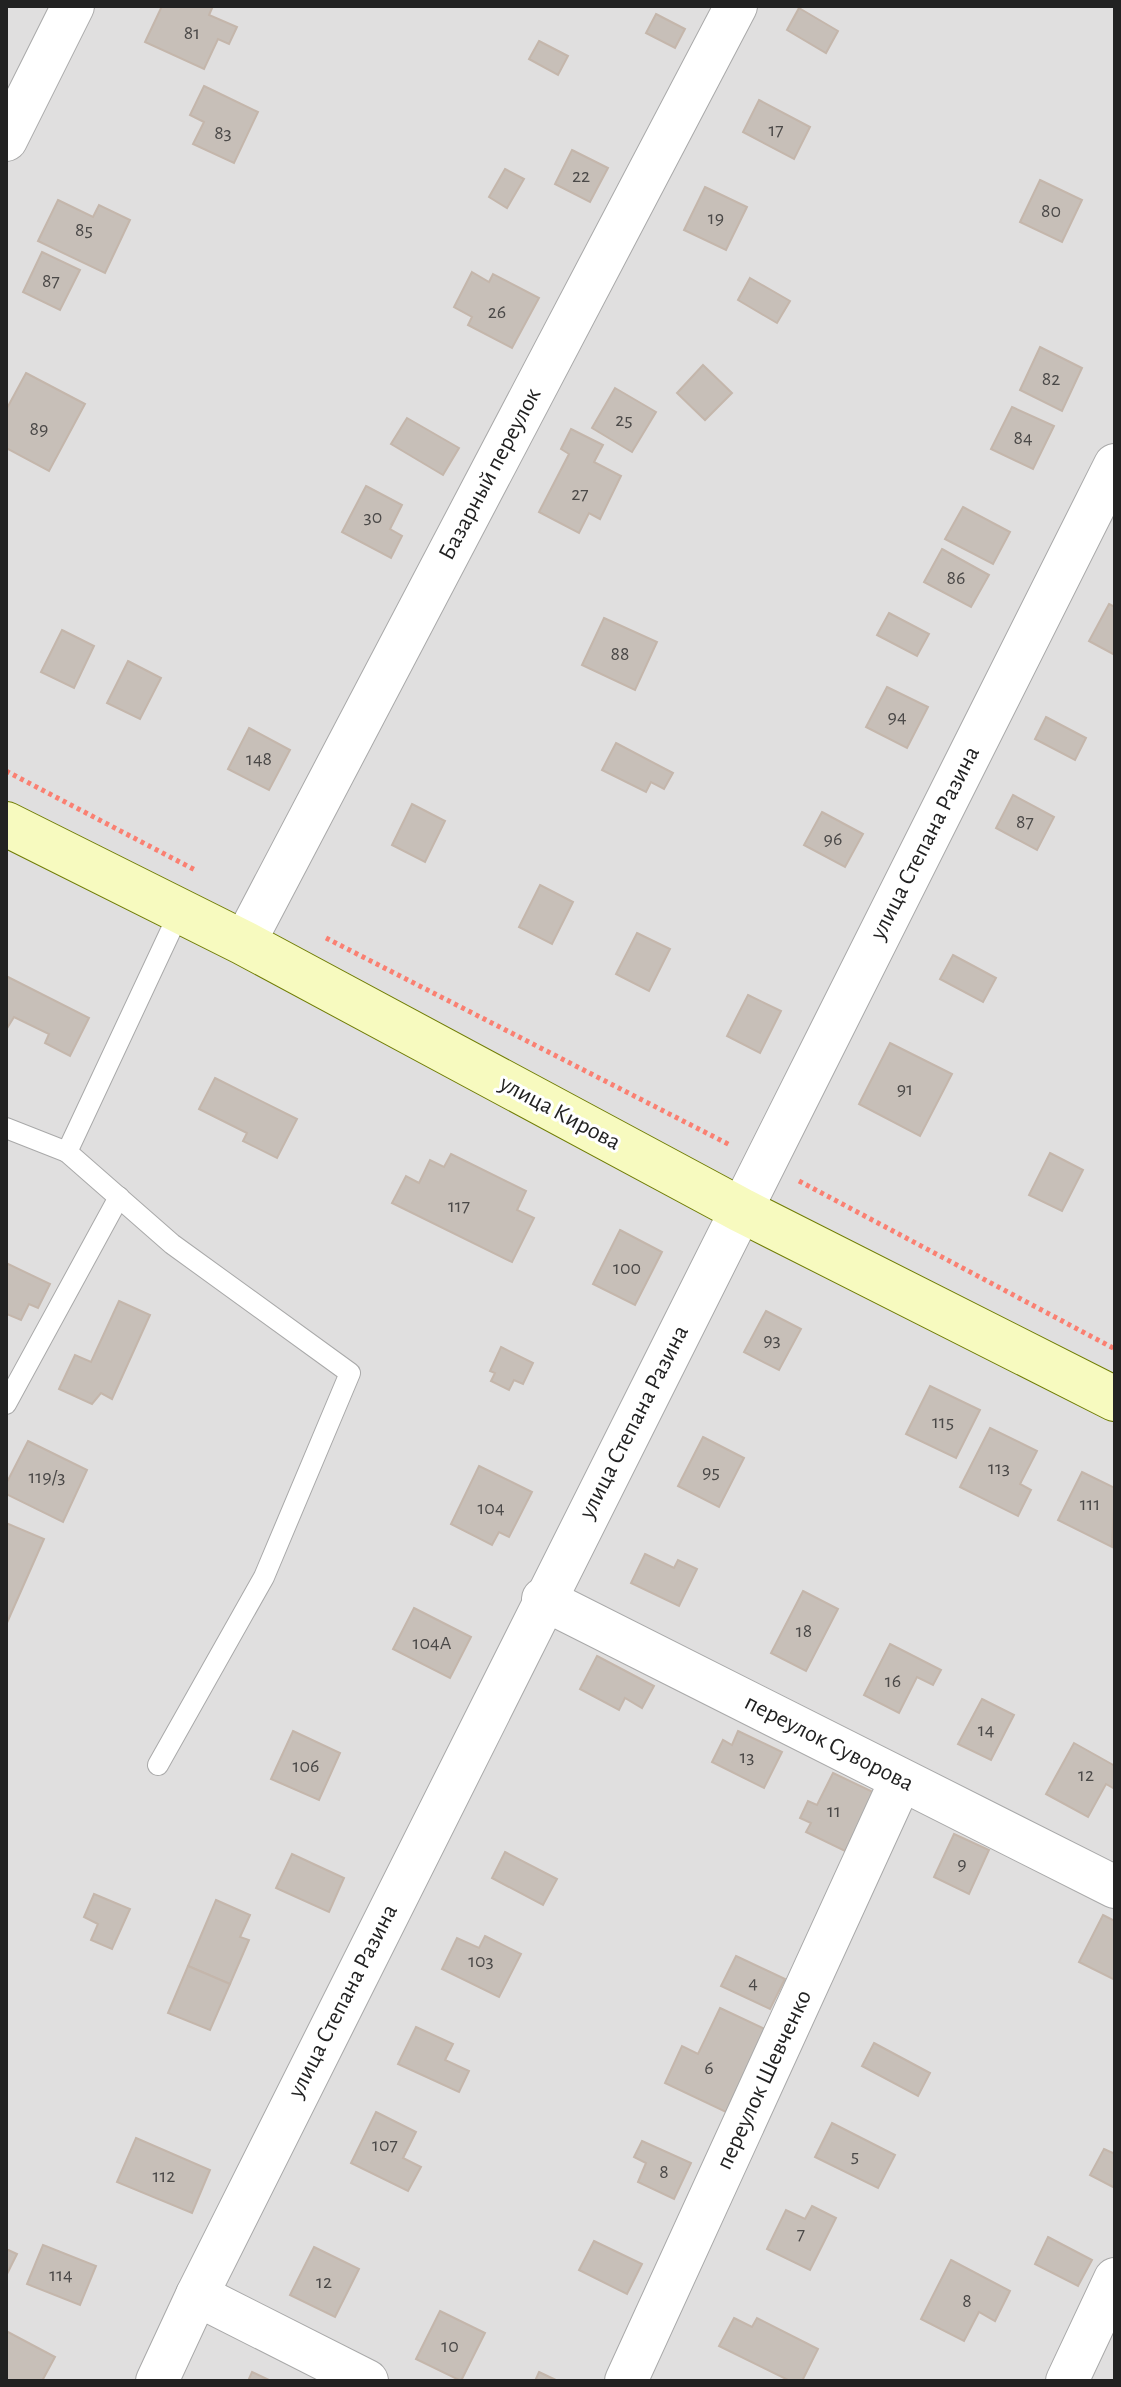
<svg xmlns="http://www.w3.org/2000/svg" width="1121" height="2387" font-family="'Alegreya Sans',sans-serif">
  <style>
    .residential { fill: #e0dfdf }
    .building { fill: #c7bfb8; stroke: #c4b6ab; stroke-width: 2 }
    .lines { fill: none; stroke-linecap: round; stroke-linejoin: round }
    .lane-casing { stroke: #a9a9a9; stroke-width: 22 }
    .street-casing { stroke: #a9a9a9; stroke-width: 44 }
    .secondary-casing { stroke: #707d05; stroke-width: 46 }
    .path { stroke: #fa8072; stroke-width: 5; stroke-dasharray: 4 4; stroke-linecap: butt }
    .lane { stroke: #fff; stroke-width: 20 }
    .street { stroke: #fff; stroke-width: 42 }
    .secondary { stroke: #f7fabf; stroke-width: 44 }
    .labels { text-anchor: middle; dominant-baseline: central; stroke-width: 6; stroke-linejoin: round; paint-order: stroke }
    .number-label { font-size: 20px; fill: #4b4948 }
    .street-label { font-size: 24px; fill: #222; stroke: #fff }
  </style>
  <rect width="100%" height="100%" fill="#f2efe9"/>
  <!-- residential -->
  <rect class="residential" x="6" y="6" width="1109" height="2375"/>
  <!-- building -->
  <g class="building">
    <polygon points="162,6 213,6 209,15 237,27 229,44 218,39 204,69 145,42"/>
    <polygon points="799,8 838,31 826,53 787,30"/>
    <polygon points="656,14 685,29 675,48 646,33"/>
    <polygon points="539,41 568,56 558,75 529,59"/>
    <polygon points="204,86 258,112 234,163 193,144 204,122 190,115"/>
    <polygon points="759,100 810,127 794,159 743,132"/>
    <polygon points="572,150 608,168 590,202 555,184"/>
    <polygon points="505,169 524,179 507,208 489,197"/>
    <polygon points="1040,180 1082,200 1062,242 1020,222"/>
    <polygon points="705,187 747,207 726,250 684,230"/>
    <polygon points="58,200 93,217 99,205 130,220 105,273 38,241"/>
    <polygon points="42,252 80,270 60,310 23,292"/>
    <polygon points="472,272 489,282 493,274 539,298 512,348 468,325 472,317 454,307"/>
    <polygon points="750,278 790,301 777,323 738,300"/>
    <polygon points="1040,347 1082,368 1062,411 1020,390"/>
    <polygon points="703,365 732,393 705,420 677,393"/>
    <polygon points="26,373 85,404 49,471 6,448 6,410"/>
    <polygon points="615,388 656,412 632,452 592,428"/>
    <polygon points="1012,407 1054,426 1033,469 991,449"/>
    <polygon points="407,418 459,448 443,475 391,444"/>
    <polygon points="571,429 603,445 594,462 621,476 600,519 589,513 579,533 539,512 569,454 561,449"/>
    <polygon points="366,486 402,505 390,529 402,536 391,558 342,532"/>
    <polygon points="963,507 1010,532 993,564 945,539"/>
    <polygon points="942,549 989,575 971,607 924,582"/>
    <polygon points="1109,604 1115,607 1115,655 1089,641"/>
    <polygon points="889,613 929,634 917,656 877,635"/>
    <polygon points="604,618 657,642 635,690 582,665"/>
    <polygon points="62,630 94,646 74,688 41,672"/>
    <polygon points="128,661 161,678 140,719 107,703"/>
    <polygon points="887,687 928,707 907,748 866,727"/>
    <polygon points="1046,717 1086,738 1075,760 1035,739"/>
    <polygon points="249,728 290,750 269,790 228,769"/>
    <polygon points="616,743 673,773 664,789 651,782 646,792 602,770"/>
    <polygon points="1013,795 1054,817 1037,850 996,828"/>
    <polygon points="412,804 445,821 425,862 392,845"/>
    <polygon points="822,812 863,834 845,867 804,845"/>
    <polygon points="540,885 573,902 552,944 519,927"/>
    <polygon points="637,933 670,949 649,991 616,974"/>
    <polygon points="953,955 996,978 983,1002 940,979"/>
    <polygon points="6,976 89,1018 70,1056 45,1043 49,1034 14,1017 6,1030"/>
    <polygon points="748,995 781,1011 760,1053 727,1036"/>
    <polygon points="890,1043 952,1074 920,1136 859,1104"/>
    <polygon points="215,1078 297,1119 277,1158 243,1141 247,1133 199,1109"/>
    <polygon points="1050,1153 1083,1170 1062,1211 1029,1195"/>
    <polygon points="451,1154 526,1191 517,1210 534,1218 512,1262 392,1203 406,1176 419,1183 430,1160 444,1167"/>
    <polygon points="620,1230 662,1252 635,1305 593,1284"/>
    <polygon points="6,1263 50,1284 38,1308 29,1304 21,1320 7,1314 6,1317"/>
    <polygon points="119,1301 150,1315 112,1399 101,1393 92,1404 59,1389 75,1355 91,1362"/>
    <polygon points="766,1311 801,1329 779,1370 744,1352"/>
    <polygon points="501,1347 533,1363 523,1384 514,1380 509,1390 491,1381 495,1373 490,1371"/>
    <polygon points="930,1386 980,1410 956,1458 906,1434"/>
    <polygon points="990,1428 1037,1451 1020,1484 1031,1490 1018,1516 960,1487"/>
    <polygon points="703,1437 744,1458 719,1507 678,1486"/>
    <polygon points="28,1441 87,1470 63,1522 6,1494 6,1484"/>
    <polygon points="479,1466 532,1492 509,1537 499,1532 492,1545 451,1524"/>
    <polygon points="1082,1472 1115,1488 1112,1547 1058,1520"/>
    <polygon points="6,1523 44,1539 6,1625"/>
    <polygon points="645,1554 674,1568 678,1560 697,1569 679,1606 631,1583"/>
    <polygon points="803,1591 838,1609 806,1671 771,1653"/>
    <polygon points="414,1608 471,1637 450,1678 393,1649"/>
    <polygon points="890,1644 941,1670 933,1685 917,1677 899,1713 864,1695"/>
    <polygon points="597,1656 654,1686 642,1708 625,1698 619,1710 580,1689"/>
    <polygon points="982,1699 1014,1715 991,1760 958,1744"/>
    <polygon points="293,1731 340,1753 319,1800 271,1779"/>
    <polygon points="738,1731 782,1752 764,1788 712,1762 723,1740 732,1745"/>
    <polygon points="1074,1743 1115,1766 1115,1785 1113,1788 1106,1784 1088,1817 1046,1794"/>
    <polygon points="833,1773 875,1793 845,1851 806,1832 811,1823 800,1818 808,1801 817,1805"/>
    <polygon points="954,1834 989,1850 969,1894 934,1877"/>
    <polygon points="505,1852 557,1879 543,1905 492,1878"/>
    <polygon points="292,1854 344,1878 329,1912 276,1888"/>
    <polygon points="94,1894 130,1909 112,1949 91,1940 98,1924 84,1917"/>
    <polygon points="216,1900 250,1915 240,1937 249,1940 230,1984 188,1966"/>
    <polygon points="1103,1915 1115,1921 1115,1980 1079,1962"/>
    <polygon points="485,1936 521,1954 499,1997 442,1969 457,1938 479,1948"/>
    <polygon points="736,1956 785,1979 770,2009 721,1986"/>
    <polygon points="188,1966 230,1984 210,2030 168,2013"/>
    <polygon points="720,2008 765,2029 726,2112 665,2083 682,2046 698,2054"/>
    <polygon points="416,2027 453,2044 445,2060 469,2071 459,2092 398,2064"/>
    <polygon points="874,2043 930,2073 918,2096 862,2066"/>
    <polygon points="376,2112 416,2132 403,2158 421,2167 408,2191 351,2163"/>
    <polygon points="832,2123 895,2155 878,2188 815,2157"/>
    <polygon points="136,2138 210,2170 192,2213 117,2182"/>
    <polygon points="642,2141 691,2163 674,2199 638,2182 646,2163 634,2157"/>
    <polygon points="1104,2149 1115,2154 1115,2188 1090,2175"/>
    <polygon points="812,2206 836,2218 810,2270 767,2249 786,2210 805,2219"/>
    <polygon points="1048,2237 1092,2260 1078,2286 1035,2264"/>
    <polygon points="594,2241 642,2264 627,2294 579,2270"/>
    <polygon points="43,2245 96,2266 80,2305 27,2284"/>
    <polygon points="314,2247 359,2269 335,2317 290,2295"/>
    <polygon points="6,2249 17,2254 6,2276"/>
    <polygon points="951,2260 1010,2291 995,2321 979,2312 964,2341 921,2319"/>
    <polygon points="440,2311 485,2333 461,2381 416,2359"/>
    <polygon points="734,2318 752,2327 757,2318 818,2349 802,2381 790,2381 719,2346"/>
    <polygon points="6,2331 55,2357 42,2381 6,2381"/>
    <polygon points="252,2372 271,2381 248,2381"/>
    <polygon points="539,2372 558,2381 535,2381"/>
  </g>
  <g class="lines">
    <defs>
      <g id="lane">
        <polyline points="6,1128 67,1152 180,911"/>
        <polyline points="67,1152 172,1244 350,1373 264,1577 158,1765"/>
        <polyline points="6,1404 119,1197"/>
      </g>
      <g id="street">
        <polyline points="6,140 73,6"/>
        <polyline points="244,943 736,6"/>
        <polyline points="543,1599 1115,1887"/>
        <polyline points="197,2295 367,2381"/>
        <polyline points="157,2381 197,2295 1115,465"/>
        <polyline points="626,2381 901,1780"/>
        <polyline points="1067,2381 1115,2279"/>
      </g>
      <polyline id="secondary" points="6,824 244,943 741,1210 1115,1399"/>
    </defs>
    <!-- lane casing -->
    <use href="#lane" class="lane-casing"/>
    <!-- street casing -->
    <use href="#street" class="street-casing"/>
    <!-- secondary casing -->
    <use href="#secondary" class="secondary-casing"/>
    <!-- path -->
    <g class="path">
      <polyline points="6,771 197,871"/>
      <polyline points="326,938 730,1145"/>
      <polyline points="799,1181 1115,1349"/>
    </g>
    <!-- lane -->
    <use href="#lane" class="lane"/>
    <!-- street -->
    <use href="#street" class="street"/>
    <!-- secondary -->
    <use href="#secondary" class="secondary"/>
  </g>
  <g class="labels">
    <!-- number labels -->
    <g class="number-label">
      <text x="192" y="33">81</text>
      <text x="776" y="130">17</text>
      <text x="223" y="133">83</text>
      <text x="581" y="176">22</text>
      <text x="1051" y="211">80</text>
      <text x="716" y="218">19</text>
      <text x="84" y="230">85</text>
      <text x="51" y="281">87</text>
      <text x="497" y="312">26</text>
      <text x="1051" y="379">82</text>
      <text x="624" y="420">25</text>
      <text x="39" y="429">89</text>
      <text x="1023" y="438">84</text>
      <text x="580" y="494">27</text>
      <text x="373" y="517">30</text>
      <text x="956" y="578">86</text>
      <text x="620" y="654">88</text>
      <text x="897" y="717">94</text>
      <text x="259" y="759">148</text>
      <text x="1025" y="822">87</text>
      <text x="833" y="839">96</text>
      <text x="905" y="1089">91</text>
      <text x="459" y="1206">117</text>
      <text x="627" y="1268">100</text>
      <text x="772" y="1340">93</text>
      <text x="943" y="1422">115</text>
      <text x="999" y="1468">113</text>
      <text x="711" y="1472">95</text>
      <text x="47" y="1477">119/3</text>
      <text x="1090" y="1504">111</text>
      <text x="491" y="1508">104</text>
      <text x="804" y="1631">18</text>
      <text x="432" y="1643">104А</text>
      <text x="893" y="1681">16</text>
      <text x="986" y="1730">14</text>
      <text x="747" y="1757">13</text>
      <text x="306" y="1766">106</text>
      <text x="1086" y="1775">12</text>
      <text x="834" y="1811">11</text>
      <text x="962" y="1864">9</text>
      <text x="481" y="1961">103</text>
      <text x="753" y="1983">4</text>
      <text x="709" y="2068">6</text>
      <text x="385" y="2145">107</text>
      <text x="855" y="2156">5</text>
      <text x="664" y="2172">8</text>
      <text x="164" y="2176">112</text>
      <text x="801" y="2234">7</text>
      <text x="61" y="2275">114</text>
      <text x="324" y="2282">12</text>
      <text x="967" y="2301">8</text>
      <text x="450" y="2346">10</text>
    </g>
    <!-- street labels -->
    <g class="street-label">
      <text transform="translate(490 474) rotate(-62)">Базарный переулок</text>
      <text transform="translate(925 843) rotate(-63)">улица Степана Разина</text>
      <text transform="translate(560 1113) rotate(28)">улица Кирова</text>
      <text transform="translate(634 1422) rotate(-63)">улица Степана Разина</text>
      <text transform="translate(829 1743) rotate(27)">переулок Суворова</text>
      <text transform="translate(343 2001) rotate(-63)">улица Степана Разина</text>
      <text transform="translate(764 2080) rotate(-65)">переулок Шевченко</text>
    </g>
  </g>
  <!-- border -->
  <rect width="1121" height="2387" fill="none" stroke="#222222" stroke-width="16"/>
</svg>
